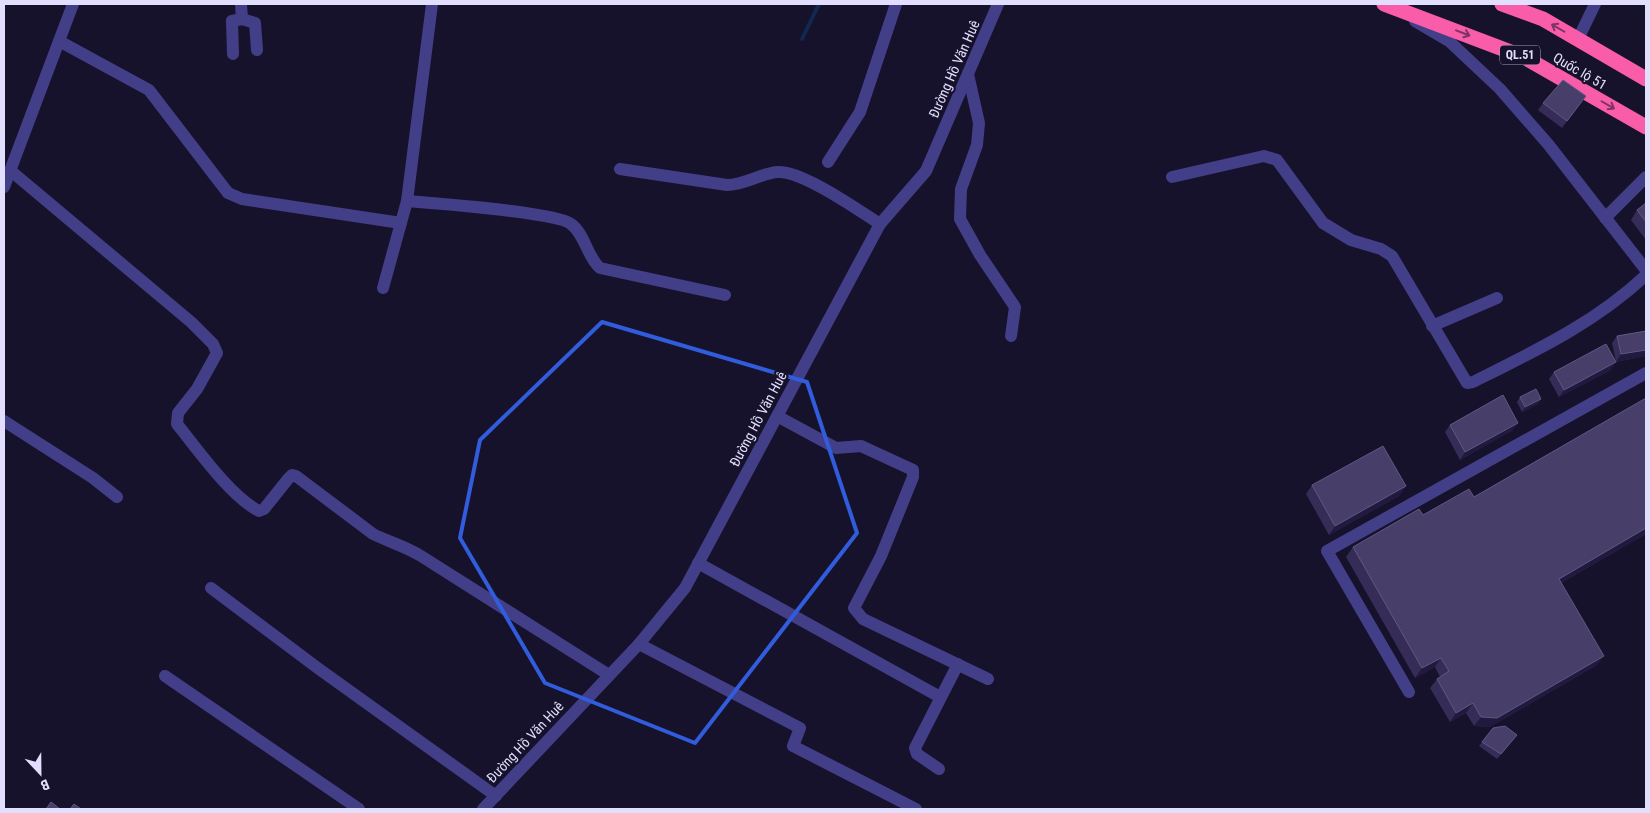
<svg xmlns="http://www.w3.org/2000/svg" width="1650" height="813" font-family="'Roboto Condensed',sans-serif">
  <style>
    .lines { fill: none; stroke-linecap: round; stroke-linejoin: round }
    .stream { stroke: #112950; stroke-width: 4 }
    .minor { stroke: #423f88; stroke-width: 12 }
    .highway { stroke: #f95da9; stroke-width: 15 }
    .wall { fill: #352c58 }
    .shaded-wall { fill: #211a3f }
    .building { fill: #473f6a; stroke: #605881 }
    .oneway { stroke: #7d3464 }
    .marked { fill: none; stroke: #315cdc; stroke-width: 4; stroke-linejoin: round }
    .labels { text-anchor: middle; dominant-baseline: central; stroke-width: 4.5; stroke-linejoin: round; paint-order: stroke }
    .shield { fill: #17122b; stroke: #a4a1bf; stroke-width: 1 }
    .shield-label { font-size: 12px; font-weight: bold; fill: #e1defe }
    .street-label { font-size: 14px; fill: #e1defe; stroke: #17122b }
  </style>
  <rect width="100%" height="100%" fill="#17122b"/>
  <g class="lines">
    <!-- stream -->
    <polyline class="stream" points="802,39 819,4"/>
    <!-- minor -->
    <g class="minor">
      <polyline points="241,4 242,19"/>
      <polyline points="1415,21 1449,41 1500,89 1548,144 1646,270"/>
      <polyline points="1578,39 1595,4"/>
      <polyline points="59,41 149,90 228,193 242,199 401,223"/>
      <polyline points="233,54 232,21 242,19 255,23 257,50"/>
      <polyline points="968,74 979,123 977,145 961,189 960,219 980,255 1015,307 1011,336"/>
      <polyline points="828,162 860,112 896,4"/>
      <path d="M620,169L727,185C745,185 761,173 778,172C803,171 858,210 880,224"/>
      <path d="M11,171L191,322L213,344L217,353L197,389L178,413L177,424C198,450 230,496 259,511L264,509L288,479L292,475L296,476L373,534C389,542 405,546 421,556L609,675"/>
      <path d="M1172,177L1264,156L1277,160L1323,223L1351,240L1381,249L1392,256L1467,383L1473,382C1535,351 1595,323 1646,275"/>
      <polyline points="4,187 73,4"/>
      <path d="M407,201C433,203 558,213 571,224C585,234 587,257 600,268L725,295"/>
      <polyline points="1605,218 1646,177"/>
      <polyline points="383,288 407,201 432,4"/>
      <polyline points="1432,326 1497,298"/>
      <polyline points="777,416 836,448 861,446 913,470 913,477 881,556 854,608 863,619 988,679"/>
      <polyline points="4,421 93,478 117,497"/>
      <polyline points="698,563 940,697"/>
      <polyline points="211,588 319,669 496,796"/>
      <polyline points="639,644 800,728 793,746 916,809"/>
      <polyline points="165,676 359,809"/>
      <polyline points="1409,692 1327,551 1646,373"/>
      <polyline points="939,769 917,754 915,748 958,664"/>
      <polyline points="483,809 639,644 685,588 880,224 926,171 998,4"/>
    </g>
    <!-- highway -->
    <g class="highway">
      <polyline points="1384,4 1524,57 1646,127"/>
      <polyline points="1502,4 1543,19 1646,79"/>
    </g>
  </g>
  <!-- wall -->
  <g class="wall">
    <polygon points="1586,96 1562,128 1538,110 1543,103"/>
    <polygon points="1646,203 1646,240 1631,220 1637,210"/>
    <polygon points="1646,331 1646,356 1616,362 1612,343 1617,336"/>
    <polygon points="1611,370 1559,397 1549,379 1554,372"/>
    <polygon points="1520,397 1541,399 1538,404 1522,412 1517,402"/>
    <polygon points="1646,398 1646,534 1561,583 1597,665 1490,727 1474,726 1466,713 1450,722 1430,688 1437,679 1440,677 1435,667 1415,678 1346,557 1353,547 1423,515 1474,497"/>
    <polygon points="1450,425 1513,430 1460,460 1445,432"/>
    <polygon points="1312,485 1406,486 1399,496 1329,535 1306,494"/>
    <polygon points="1513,740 1497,759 1479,746 1482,742"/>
  </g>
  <!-- shaded-wall -->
  <g class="shaded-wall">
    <polygon points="1646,350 1646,356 1616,362 1621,354"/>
    <polygon points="1616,362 1611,370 1559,397 1564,390"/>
    <polygon points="1541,399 1538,404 1522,412 1525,407"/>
    <polygon points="1518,423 1513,430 1460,460 1465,452"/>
    <polygon points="1406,486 1399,496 1329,535 1335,526"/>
    <polygon points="1646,528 1646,534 1552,588 1559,579"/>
    <polygon points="1604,656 1597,665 1490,727 1474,726 1481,717"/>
    <polygon points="1441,658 1435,667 1415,678 1422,668"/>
    <polygon points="1473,703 1466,713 1450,722 1456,713"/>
  </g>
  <!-- building -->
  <g class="building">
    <polygon points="1563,80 1586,96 1567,121 1543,103"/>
    <polygon points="1646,203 1646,222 1637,210"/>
    <polygon points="1646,331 1646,350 1621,354 1617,336"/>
    <polygon points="1606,344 1616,362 1564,390 1554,372"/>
    <polygon points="1536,389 1541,399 1525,407 1520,397"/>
    <polygon points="1503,395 1518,423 1465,452 1450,425"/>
    <polygon points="1646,398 1646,528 1559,579 1604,656 1497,718 1481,717 1473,703 1456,713 1437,679 1449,671 1441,658 1422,668 1353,547 1419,509 1423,515 1469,489 1474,497"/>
    <polygon points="1383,446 1406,486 1335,526 1312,485"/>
    <polygon points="1505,726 1517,735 1501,754 1482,742 1493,728"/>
    <polygon points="51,802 60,809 46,809"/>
    <polygon points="74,804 81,809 70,809"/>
  </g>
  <!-- one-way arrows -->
  <defs><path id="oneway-shaft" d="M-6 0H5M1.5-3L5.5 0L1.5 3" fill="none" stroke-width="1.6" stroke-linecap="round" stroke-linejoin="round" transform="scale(1.25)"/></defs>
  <g class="oneway">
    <use href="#oneway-shaft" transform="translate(1558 28) rotate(-150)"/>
    <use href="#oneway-shaft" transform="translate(1463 33) rotate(21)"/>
    <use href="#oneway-shaft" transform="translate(1608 105) rotate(30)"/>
  </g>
  <!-- marked area -->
  <path class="marked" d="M602,322L807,382L857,533L695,743L545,683L460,538L480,440Z"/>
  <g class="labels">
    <!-- shield labels -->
    <rect class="shield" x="1500" y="45.5" width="40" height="19" rx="4"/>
    <g class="shield-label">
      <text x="1520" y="55">QL.51</text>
    </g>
    <!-- street labels -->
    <g class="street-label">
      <text transform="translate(954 69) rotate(-66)">Đường Hồ Văn Huê</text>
      <text transform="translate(1580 71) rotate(30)">Quốc lộ 51</text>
      <text transform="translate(758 419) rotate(-62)">Đường Hồ Văn Huê</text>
      <text transform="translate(525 742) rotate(-47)">Đường Hồ Văn Huê</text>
    </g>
  </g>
  <!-- border -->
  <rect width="1650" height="813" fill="none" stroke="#e1defe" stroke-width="10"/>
  <!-- north arrow -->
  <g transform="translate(40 773) rotate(158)" stroke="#17122b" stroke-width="4" paint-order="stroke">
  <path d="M0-4L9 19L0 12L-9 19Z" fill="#e1defe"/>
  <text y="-8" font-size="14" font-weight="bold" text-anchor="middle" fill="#e1defe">B</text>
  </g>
</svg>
